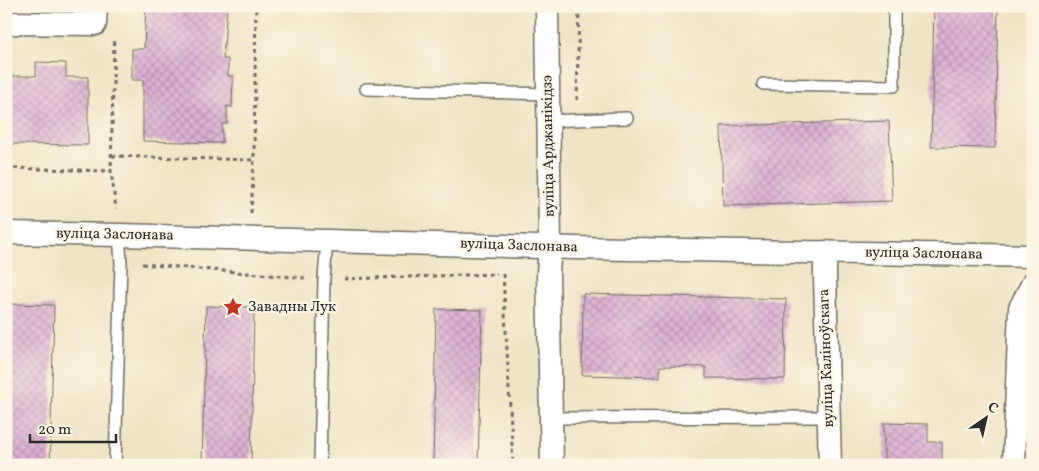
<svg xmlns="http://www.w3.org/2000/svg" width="1039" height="471" font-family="Vollkorn,serif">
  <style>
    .building { fill: url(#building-cross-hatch) }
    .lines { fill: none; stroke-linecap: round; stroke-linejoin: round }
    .lane-casing { stroke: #706c61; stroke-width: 14 }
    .street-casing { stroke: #706c61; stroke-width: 25 }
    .path { stroke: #706c61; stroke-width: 3; stroke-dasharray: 4 4; stroke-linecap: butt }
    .lane { stroke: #fff; stroke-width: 11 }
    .street { stroke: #fff; stroke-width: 22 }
    .labels { text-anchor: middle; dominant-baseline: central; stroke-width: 4.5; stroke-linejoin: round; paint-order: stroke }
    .street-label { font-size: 15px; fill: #2b2b2b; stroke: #fcf5e5 }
    .poi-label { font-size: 15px; fill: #2b2b2b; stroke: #fcf5e5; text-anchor: start }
  </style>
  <defs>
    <pattern id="building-cross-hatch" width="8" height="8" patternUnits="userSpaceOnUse" patternTransform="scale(1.25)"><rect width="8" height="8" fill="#ddb0d3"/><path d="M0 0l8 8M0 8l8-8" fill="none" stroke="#b38fab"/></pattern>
  </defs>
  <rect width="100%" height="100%" fill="#fcf5e5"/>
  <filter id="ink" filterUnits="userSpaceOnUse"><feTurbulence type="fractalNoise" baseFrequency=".02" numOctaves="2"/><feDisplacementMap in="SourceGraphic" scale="10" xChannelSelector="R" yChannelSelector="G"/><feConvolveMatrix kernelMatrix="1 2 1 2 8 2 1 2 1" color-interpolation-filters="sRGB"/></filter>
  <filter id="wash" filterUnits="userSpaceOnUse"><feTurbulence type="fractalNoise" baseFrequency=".0096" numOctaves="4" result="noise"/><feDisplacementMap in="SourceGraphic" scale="20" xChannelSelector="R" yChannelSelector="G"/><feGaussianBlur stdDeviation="1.12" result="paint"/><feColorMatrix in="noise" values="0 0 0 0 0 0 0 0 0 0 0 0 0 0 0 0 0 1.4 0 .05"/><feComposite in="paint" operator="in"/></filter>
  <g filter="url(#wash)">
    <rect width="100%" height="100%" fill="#efe4c5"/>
    <g id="blocks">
      <!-- building -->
      <g class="building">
        <polygon points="146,6 227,6 223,59 228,59 228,76 233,76 232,107 227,106 227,124 222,124 222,143 143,141 143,80 132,80 132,49 144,49"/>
        <polygon points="934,6 998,6 995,148 931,147"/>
        <polygon points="36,62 66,63 66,77 88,77 88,145 6,144 6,76 36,76"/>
        <polygon points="889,121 892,201 723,206 721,126"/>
        <polygon points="583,294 786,299 785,379 706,378 706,367 660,366 660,377 582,375"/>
        <polygon points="6,304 54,305 50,465 6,465"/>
        <polygon points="206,306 254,307 251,465 202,465"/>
        <polygon points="436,309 482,310 478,465 433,465"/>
        <polygon points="884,423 928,424 928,442 942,442 942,465 884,465"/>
      </g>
    </g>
  </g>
  <g filter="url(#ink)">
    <use href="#blocks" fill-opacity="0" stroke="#706c61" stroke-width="1"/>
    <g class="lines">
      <defs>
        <g id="lane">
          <polyline points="763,84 894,86 894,6"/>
          <polyline points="366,89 548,94"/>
          <polyline points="548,121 627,118"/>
          <polyline points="552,418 829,417"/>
          <polyline points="115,465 121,262 119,235"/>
          <polyline points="320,465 324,279 327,241"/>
        </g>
        <g id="street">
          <polyline points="547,6 550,247 548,273 552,465"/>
          <polyline points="6,23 95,24 96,6"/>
          <polyline points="6,233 119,235 575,248 1033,256"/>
          <polyline points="825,252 825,276 830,465"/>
          <polyline points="1014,465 1020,308 1033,283"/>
        </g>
      </defs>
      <!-- lane casing -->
      <use href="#lane" class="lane-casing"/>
      <!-- street casing -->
      <use href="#street" class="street-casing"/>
      <!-- path -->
      <g class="path">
        <polyline points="114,41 111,171 116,209"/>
        <polyline points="577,100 579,6"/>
        <polyline points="112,156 253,160"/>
        <polyline points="6,168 111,171"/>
        <polyline points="251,213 254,160 256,6"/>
        <polyline points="142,264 305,278"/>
        <polyline points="503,274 513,465"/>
        <polyline points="344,279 497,274"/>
      </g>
      <!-- lane -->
      <use href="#lane" class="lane"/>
      <!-- street -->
      <use href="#street" class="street"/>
    </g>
  </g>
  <!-- icons -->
  <defs>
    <symbol id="sight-bare" viewBox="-9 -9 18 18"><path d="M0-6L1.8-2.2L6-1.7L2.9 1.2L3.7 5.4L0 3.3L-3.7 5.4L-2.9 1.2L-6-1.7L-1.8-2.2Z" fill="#c8321e" stroke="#fcf5e5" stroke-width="2.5" paint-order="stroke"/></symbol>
  </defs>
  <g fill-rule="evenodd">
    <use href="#sight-bare" x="219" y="293" width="28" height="28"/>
  </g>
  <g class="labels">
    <!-- street labels -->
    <g class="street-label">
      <text transform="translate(549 146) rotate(-91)">вуліца Арджанікідзэ</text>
      <text transform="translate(115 235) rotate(1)">вуліца Заслонава</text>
      <text transform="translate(519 246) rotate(2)">вуліца Заслонава</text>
      <text transform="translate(924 254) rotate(1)">вуліца Заслонава</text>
      <text transform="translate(827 358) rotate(-92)">вуліца Каліноўскага</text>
    </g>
    <!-- poi labels -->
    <g class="poi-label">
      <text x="248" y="307">Завадны Лук</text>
    </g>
  </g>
  <!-- margin -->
  <rect width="1039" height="471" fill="none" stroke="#fcf5e5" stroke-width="25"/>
  <!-- north arrow -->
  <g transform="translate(986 418) rotate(34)" stroke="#fcf5e5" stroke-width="4" paint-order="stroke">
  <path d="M0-4L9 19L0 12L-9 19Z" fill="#2b2b2b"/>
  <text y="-8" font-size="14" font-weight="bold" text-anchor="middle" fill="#2b2b2b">С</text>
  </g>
  <!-- scale -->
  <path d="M30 434v8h86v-8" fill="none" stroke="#2b2b2b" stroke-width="2.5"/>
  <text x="38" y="434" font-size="15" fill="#2b2b2b" stroke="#fcf5e5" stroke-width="4" paint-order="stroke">20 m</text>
</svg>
